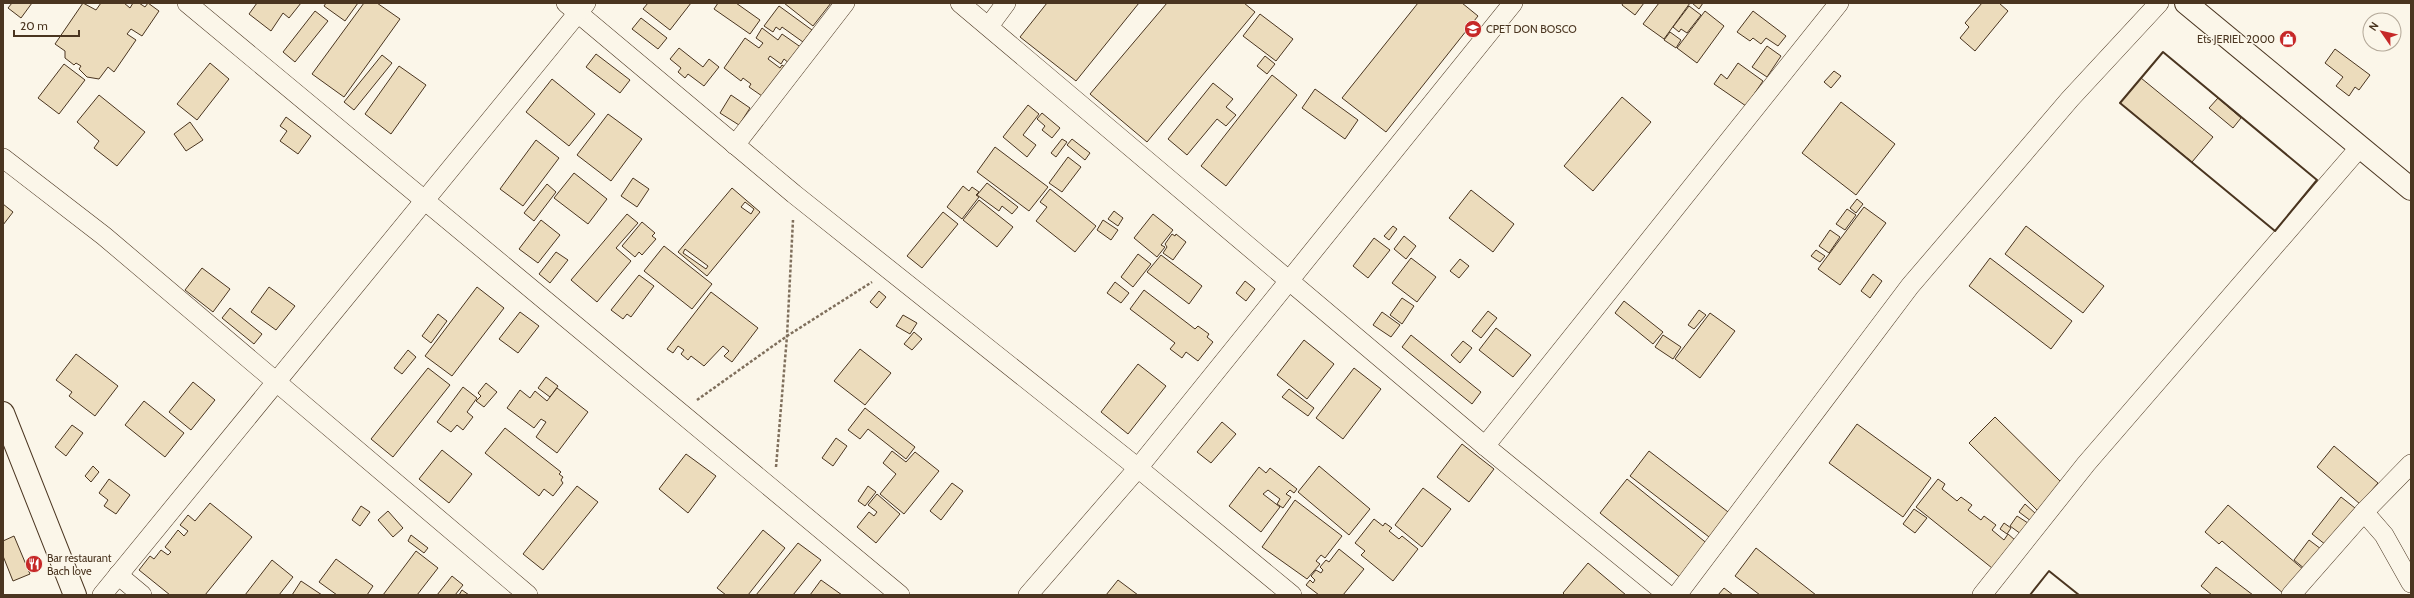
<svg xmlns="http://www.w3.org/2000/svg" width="2414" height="598" font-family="Cabin,sans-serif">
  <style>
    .building { fill: #ecdcbc; stroke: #4a3520; fill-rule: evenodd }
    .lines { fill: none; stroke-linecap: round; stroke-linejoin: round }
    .minor-casing { stroke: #4a3520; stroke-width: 20 }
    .tertiary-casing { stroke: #4a3520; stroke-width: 24 }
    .path { stroke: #7f6f5c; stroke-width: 2.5; stroke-dasharray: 3 2; stroke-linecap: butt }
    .minor { stroke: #fbf6e9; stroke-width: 19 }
    .tertiary { stroke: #fbf6e9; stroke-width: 22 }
    .wall { stroke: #4a3520; stroke-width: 2 }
    .labels { text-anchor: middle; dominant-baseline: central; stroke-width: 3; stroke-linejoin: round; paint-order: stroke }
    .poi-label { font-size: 11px; fill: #4a3520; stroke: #fbf6e9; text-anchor: start }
  </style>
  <rect width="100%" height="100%" fill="#fbf6e9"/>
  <!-- building -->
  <g class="building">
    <polygon points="12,3 32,3 21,18 8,8"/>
    <polygon points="83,3 96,10 101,3 124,3 130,8 133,3 139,3 145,7 148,3 159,11 142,36 131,29 127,34 136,40 114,72 108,67 99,79 87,77 79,69 81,66 76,63 74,65 65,58 65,51 55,44"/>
    <polygon points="257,3 301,3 289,18 283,13 271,31 249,14"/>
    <polygon points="326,3 358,3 345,21 324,6"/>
    <polygon points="364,3 377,3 400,19 344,97 312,74"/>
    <polygon points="648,3 691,3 670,30 643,9"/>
    <polygon points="718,3 736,3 760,20 750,34 714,9"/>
    <polygon points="784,3 831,3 813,26"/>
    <polygon points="1047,3 1139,3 1076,81 1020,37"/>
    <polygon points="1167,3 1244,3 1255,12 1147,142 1090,94"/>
    <polygon points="1418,3 1462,3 1478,16 1386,132 1342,98"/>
    <polygon points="1623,3 1644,3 1635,15 1622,5"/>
    <polygon points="1659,3 1690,3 1664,39 1643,24"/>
    <polygon points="1692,3 1703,3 1699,9"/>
    <polygon points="1982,3 1999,3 2008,11 1975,51 1960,38 1969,27 1965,23"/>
    <polygon points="779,6 812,30 803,42 782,27 780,30 776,27 773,32 764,26"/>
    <polygon points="1689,6 1701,15 1687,33 1681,29 1679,32 1673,27"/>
    <polygon points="315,11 328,21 295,62 283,52"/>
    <polygon points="1705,11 1724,26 1697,63 1677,48"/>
    <polygon points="1753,11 1786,36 1778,46 1766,38 1761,44 1753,38 1750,41 1737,32"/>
    <polygon points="1260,14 1293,39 1276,61 1243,36"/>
    <polygon points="641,18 667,38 658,49 632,29"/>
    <polygon points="762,28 778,40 782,34 802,48 790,64 784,59 781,64 770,56 768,59 780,68 782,65 788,69 762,96 749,87 751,84 743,78 741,81 724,68 745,38 759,48 763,43 756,38"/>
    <polygon points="1670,32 1681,40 1676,48 1664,40"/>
    <polygon points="1767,46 1781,56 1767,77 1752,67"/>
    <polygon points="679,48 703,67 709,59 719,67 704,86 688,74 685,78 678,72 681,68 670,59"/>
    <polygon points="2335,49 2370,75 2359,90 2355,87 2349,96 2336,86 2343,77 2325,63"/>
    <polygon points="596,54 630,80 620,93 586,67"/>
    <polygon points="382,55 392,63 354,110 344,102"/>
    <polygon points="1265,56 1275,64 1267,74 1257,66"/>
    <polygon points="210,63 229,79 197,120 177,104"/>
    <polygon points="1738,63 1763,81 1746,106 1714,84 1721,74 1727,79"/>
    <polygon points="64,64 85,80 59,114 38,98"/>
    <polygon points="399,66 426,85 391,134 365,114"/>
    <polygon points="1834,71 1841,76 1831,88 1824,82"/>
    <polygon points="1272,75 1297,95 1226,186 1201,166"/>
    <polygon points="2141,78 2213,137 2192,162 2120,103"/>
    <polygon points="552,79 595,114 569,146 526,112"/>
    <polygon points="1213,83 1233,99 1226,107 1236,115 1226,126 1217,119 1187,155 1168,139"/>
    <polygon points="1315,89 1358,120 1345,139 1302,108"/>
    <polygon points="99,95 145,132 117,166 94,148 99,141 77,122"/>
    <polygon points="731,95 750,108 739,125 720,113"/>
    <polygon points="1622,97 1651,122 1593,191 1564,166"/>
    <polygon points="2218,98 2241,118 2233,128 2209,108"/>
    <polygon points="1841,102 1895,144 1856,195 1802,153"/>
    <polygon points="1028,105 1039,114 1023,135 1036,145 1027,157 1003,137"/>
    <polygon points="1042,113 1060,128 1052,138 1042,130 1045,126 1037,119"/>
    <polygon points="608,114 642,139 611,181 577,155"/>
    <polygon points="286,117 311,136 298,154 280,141 287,131 280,126"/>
    <polygon points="190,122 203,140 186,151 174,134"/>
    <polygon points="1062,139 1067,142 1056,157 1051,153"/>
    <polygon points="1072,139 1090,153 1085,160 1067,145"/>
    <polygon points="536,140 559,158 523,206 500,189"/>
    <polygon points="995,147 1048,187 1029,211 977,172"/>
    <polygon points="1068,157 1081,167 1062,192 1049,183"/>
    <polygon points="574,173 607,199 588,224 554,198"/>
    <polygon points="633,178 649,189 637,207 621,196"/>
    <polygon points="987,183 1018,207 1012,214 1002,206 999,211 977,195"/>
    <polygon points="547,184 556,192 534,221 524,213"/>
    <polygon points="963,186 969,191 972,187 979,192 976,195 979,197 962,219 947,207"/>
    <path d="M732,188L760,212L707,276L678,252ZM745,202L754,209L751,214L741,207ZM685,249L708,266L706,269L683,253Z"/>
    <polygon points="1050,189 1096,226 1075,252 1036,221 1047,207 1040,202"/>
    <polygon points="1471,190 1514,224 1493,252 1449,218"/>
    <polygon points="1857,199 1863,204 1856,213 1850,208"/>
    <polygon points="979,200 1013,227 997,247 963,220"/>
    <polygon points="3,204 13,212 3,225"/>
    <polygon points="1864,207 1886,223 1840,285 1818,269"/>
    <polygon points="1847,209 1856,215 1845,230 1836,224"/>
    <polygon points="1114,211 1123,218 1118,226 1108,219"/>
    <polygon points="943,212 958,224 922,268 907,256"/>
    <polygon points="627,214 638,223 616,248 631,261 597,302 571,280"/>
    <polygon points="1153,214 1173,230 1161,245 1165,247 1157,257 1134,238"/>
    <polygon points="541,220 560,235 538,263 519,249"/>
    <polygon points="1103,220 1118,230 1111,240 1097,230"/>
    <polygon points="642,222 655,233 652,236 656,239 642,255 639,252 635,257 622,246"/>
    <polygon points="1393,226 1397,229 1389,240 1384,236"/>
    <polygon points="2026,226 2104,286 2083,313 2005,254"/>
    <polygon points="1830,230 1840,237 1829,253 1819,246"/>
    <polygon points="1172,234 1175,236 1176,234 1186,242 1173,260 1163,253 1167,247 1165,244"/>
    <polygon points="1404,236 1416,246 1406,259 1394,249"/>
    <polygon points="1374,238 1390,250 1368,278 1353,266"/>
    <polygon points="664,246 712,284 692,309 644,271"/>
    <polygon points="1816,250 1825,256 1820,262 1811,256"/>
    <polygon points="556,252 568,260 550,283 539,274"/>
    <polygon points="1138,254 1151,264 1133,287 1121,277"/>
    <polygon points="1161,255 1202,286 1189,304 1147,272"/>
    <polygon points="1411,258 1436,277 1417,302 1392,283"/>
    <polygon points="1990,258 2072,321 2051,349 1969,286"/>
    <polygon points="1460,259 1469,266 1459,278 1450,271"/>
    <polygon points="202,268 230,289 213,312 185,290"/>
    <polygon points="1873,274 1882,281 1870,298 1861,291"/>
    <polygon points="639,275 654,286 631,317 627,314 623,319 611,310"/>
    <polygon points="1245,281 1255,289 1246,301 1236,293"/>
    <polygon points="1115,282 1129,293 1121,303 1107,293"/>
    <polygon points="269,287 295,306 276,330 251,312"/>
    <polygon points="477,287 504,308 452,376 425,356"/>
    <polygon points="1144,290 1195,329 1198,326 1209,334 1207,337 1213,342 1198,361 1186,352 1182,358 1170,349 1175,343 1130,309"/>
    <polygon points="879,291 886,297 877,308 870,302"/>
    <polygon points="711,292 758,328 732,362 724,356 729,351 723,346 704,366 691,356 688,360 681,354 684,350 678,346 673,353 667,349"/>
    <polygon points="1402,298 1414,306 1402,324 1390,315"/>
    <polygon points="1624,301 1663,332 1653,344 1615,313"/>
    <polygon points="230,308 262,334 254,344 222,318"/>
    <polygon points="1699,310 1706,315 1694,329 1688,325"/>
    <polygon points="1488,311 1497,318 1481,338 1472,331"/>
    <polygon points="520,312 539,326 518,353 499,339"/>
    <polygon points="1382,312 1400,325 1391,337 1373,325"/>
    <polygon points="1710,313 1735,331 1700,378 1675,359"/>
    <polygon points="438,314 447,321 431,343 422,336"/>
    <polygon points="903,315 917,323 910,334 896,326"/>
    <polygon points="1496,328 1531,355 1513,377 1479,350"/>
    <polygon points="914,332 922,339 912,350 904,344"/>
    <polygon points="1411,335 1481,392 1472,404 1402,347"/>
    <polygon points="1663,335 1681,347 1673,359 1655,347"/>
    <polygon points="1304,340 1334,364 1307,399 1277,375"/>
    <polygon points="1463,341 1472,348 1460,363 1451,355"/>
    <polygon points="860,349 891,373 865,405 834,381"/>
    <polygon points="408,350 416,357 402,374 394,368"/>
    <polygon points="76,354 118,386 95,416 69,396 72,392 56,380"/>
    <polygon points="1138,364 1166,386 1128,434 1101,412"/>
    <polygon points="428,368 450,385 393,457 371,439"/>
    <polygon points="1354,368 1381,389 1343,439 1316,418"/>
    <polygon points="546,377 558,386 550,397 538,388"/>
    <polygon points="193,382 215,400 191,430 169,412"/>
    <polygon points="486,383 497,392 484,407 476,401 481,396 478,393"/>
    <polygon points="463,387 477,398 467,412 473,417 463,430 457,425 451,432 437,422"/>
    <polygon points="557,388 588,412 557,453 536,437 546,422 541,419 534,428 507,408 520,390 530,398 535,391 547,401"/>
    <polygon points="1289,389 1314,408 1308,416 1282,397"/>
    <polygon points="144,401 184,433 165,457 125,425"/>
    <polygon points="865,408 915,447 906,459 868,429 860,439 848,430"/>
    <polygon points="1995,417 2064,485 2038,511 1969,443"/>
    <polygon points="1222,422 1236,434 1211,463 1197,452"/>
    <polygon points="1857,424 1931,478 1903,517 1829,463"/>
    <polygon points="72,425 83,433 66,456 55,447"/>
    <polygon points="505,428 561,472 559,474 563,477 561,480 563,483 553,496 544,489 539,496 485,453"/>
    <polygon points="836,438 847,446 833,466 822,458"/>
    <polygon points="1462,444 1494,469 1469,502 1437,477"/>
    <polygon points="2334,446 2378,483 2360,504 2317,467"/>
    <polygon points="442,450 472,474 449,503 419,479"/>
    <polygon points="892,451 906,462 915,452 939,471 904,514 880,494 896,474 883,463"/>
    <polygon points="1649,451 1732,515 1713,540 1630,476"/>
    <polygon points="686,454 716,476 688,513 659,489"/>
    <polygon points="93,466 99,472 91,482 85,476"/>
    <polygon points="1319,466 1370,509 1349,535 1298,492"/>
    <polygon points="1259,467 1266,473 1270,468 1297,489 1294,493 1290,490 1286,494 1291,497 1283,508 1277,504 1280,499 1268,490 1263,494 1280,507 1261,532 1229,506"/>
    <polygon points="109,479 130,495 116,514 104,506 108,500 99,493"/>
    <polygon points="1627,479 1709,545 1682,579 1600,513"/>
    <polygon points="1938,479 1945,484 1942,489 1957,501 1961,497 1972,505 1968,510 1981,520 1984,516 1996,525 1992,530 2004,540 2008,534 2015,540 1992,568 1916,507"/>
    <polygon points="952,483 963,491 941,520 930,511"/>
    <polygon points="577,486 598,502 543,570 523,554"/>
    <polygon points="868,486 876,492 865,506 858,501"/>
    <polygon points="1423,488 1451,509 1422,547 1395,525"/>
    <polygon points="877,494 900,514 876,543 857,527 869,512 874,516 877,512 868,505"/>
    <polygon points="2341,497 2355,508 2326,545 2312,534"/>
    <polygon points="1295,500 1342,536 1325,558 1321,555 1316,561 1320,564 1307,579 1262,547"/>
    <polygon points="210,503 252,537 205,595 170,595 139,570 150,556 154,559 161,550 168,555 171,552 165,547 178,530 184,536 188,531 180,525 188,515 195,521"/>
    <polygon points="2025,504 2036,514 2031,521 2019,512"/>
    <polygon points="2228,505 2304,570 2284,594 2222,541 2219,544 2205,532"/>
    <polygon points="361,506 370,512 360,526 352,520"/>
    <polygon points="1914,509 1927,518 1915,533 1903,524"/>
    <polygon points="388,511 403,528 393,537 378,520"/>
    <polygon points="2017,516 2028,523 2021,534 2010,526"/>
    <polygon points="1374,519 1383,526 1385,523 1392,528 1389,531 1399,539 1402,536 1418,549 1393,581 1361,555 1365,551 1355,543"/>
    <polygon points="2004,523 2011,528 2007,534 2000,529"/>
    <polygon points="763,530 785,548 748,595 726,595 717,588"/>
    <polygon points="411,535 428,548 424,553 408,541"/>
    <polygon points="14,536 30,574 13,581 3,556 3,541"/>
    <polygon points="2309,540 2321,549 2305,569 2294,560"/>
    <polygon points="798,543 821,560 793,595 756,595"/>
    <polygon points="1756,548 1816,595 1760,595 1735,576"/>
    <polygon points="1339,549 1364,569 1343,595 1319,595 1306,585 1310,580 1313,583 1315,580 1311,576 1316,570 1321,573 1323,570 1320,567 1326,560 1329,562"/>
    <polygon points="416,551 438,568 417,595 383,595"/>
    <polygon points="336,559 373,586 367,595 337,595 319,582"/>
    <polygon points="272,560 293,577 279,595 245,595"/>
    <polygon points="1588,563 1626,595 1565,595 1563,593"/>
    <polygon points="2216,567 2253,595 2212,595 2201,586"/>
    <polygon points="452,576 463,585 455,595 437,595"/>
    <polygon points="821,580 842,595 810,595"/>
    <polygon points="1118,580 1138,595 1106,595"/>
    <polygon points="301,581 322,595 292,595"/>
    <polygon points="1724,588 1733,595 1718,595"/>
    <polygon points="462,590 469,595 459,595"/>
  </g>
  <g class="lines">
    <defs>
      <g id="minor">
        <path d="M187,3C426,199 661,399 900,595"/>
        <polyline points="566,3 794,194 1138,468 1292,595"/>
        <polyline points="960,3 1485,446 1668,595"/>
        <polyline points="989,26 1006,3"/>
        <polyline points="735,145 845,3"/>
        <polyline points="3,158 104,236 528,595"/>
        <polyline points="1485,446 1839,3"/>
        <polyline points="2364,512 2384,535 2411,583"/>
        <polyline points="118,575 142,595"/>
        <polyline points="102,595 586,3"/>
        <polyline points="1028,595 1138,468 1513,3"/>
        <polyline points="1677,595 1910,286 2070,99 2159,3"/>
        <polyline points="1982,595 2086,464 2360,147"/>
        <polyline points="2291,595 2364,512 2411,464"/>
      </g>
      <g id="tertiary">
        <polyline points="2186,3 2411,189"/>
        <polyline points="3,413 75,595"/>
      </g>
    </defs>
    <!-- minor casing -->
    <use href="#minor" class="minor-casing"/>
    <!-- tertiary casing -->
    <use href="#tertiary" class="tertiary-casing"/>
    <!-- path -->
    <g class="path">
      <polyline points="697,400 787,336 872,282"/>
      <polyline points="776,467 787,336 793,220"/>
    </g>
    <!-- minor -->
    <use href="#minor" class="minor"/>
    <!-- tertiary -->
    <use href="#tertiary" class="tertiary"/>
    <!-- wall -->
    <g class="wall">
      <polygon points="2163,52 2317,180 2275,231 2120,103"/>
      <polyline points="2030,595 2049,571 2079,595"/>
    </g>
  </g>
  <!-- icons -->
  <defs>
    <symbol id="school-disc" viewBox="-11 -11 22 22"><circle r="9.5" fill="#c62828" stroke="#fbf6e9"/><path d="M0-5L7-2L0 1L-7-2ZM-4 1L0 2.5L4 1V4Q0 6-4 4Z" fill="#fff"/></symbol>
    <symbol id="shop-disc" viewBox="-11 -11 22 22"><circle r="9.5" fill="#c62828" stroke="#fbf6e9"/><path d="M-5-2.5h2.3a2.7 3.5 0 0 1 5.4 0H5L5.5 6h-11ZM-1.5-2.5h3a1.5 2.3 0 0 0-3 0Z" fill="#fff"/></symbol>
    <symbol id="restaurant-disc" viewBox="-11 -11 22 22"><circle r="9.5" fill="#c62828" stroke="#fbf6e9"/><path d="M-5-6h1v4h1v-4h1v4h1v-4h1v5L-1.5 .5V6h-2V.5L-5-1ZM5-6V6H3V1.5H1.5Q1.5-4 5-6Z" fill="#fff"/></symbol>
  </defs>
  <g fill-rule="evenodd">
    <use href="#school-disc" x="1463" y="19" width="20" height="20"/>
    <use href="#shop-disc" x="2278" y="29" width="20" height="20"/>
    <use href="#restaurant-disc" x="24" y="554" width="20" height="20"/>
  </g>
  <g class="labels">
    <!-- poi labels -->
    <g class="poi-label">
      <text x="1486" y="29">CPET DON BOSCO</text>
      <text x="2275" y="39" text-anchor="end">Ets JERIEL 2000</text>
      <text x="47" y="558">Bar restaurant<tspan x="47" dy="13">Bach love</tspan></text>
    </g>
  </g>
  <!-- border -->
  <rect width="2414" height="598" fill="none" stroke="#4a3520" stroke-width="8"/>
  <!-- north arrow -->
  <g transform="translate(2382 32) rotate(304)"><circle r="19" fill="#fbf6e9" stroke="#b4a999"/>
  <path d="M0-3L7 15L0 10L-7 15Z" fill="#c62828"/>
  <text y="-6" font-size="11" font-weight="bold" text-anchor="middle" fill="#4a3520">N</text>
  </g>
  <!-- scale -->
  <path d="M14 30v6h65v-6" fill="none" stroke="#4a3520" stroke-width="2"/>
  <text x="20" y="30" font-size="12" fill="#4a3520" stroke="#fbf6e9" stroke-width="3" paint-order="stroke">20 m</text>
</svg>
